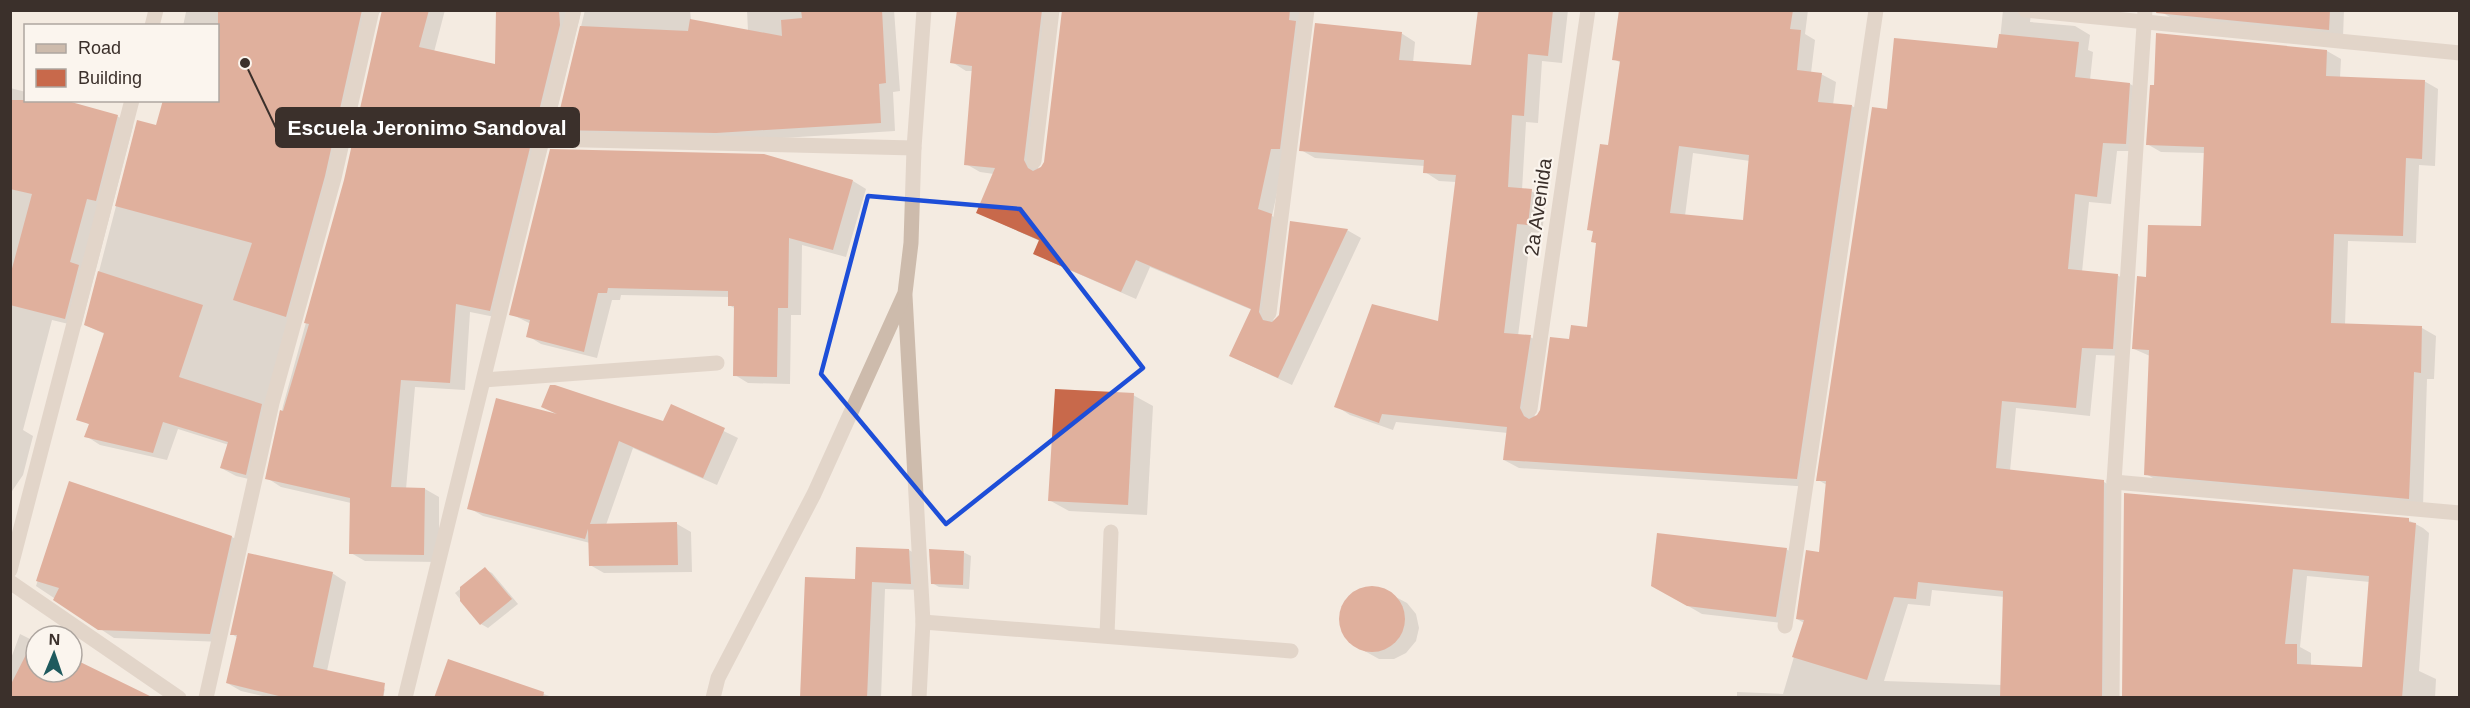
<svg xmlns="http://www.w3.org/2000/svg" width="2470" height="708" font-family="Arial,sans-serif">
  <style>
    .shadow { fill: #0003; fill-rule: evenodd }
    .building { fill: #c8694b; fill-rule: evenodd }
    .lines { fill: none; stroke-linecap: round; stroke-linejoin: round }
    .minor { stroke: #cdbbac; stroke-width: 15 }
    .marked { fill: none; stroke: #1d4ed8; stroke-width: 4.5; stroke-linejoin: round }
    .labels { text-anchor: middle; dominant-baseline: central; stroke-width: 4.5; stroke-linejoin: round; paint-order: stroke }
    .street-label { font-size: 20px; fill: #3b302b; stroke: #fbf5ee }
    .leader { fill: none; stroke: #3b302b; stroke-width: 2 }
    .callout-dot { fill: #3b302b; stroke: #fbf5ee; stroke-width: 2 }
    .callout { fill: #3b302b; stroke: #3b302b; stroke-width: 2 }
    .callout-label { font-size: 21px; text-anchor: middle; font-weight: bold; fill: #fff }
  </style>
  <rect width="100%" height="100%" fill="#f4ebe1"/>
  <!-- shadow -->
  <g class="shadow">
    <polygon points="182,10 382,10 377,16 277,409 261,482 236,476 221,468 229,445 178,429 167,460 100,445 86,436 90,425 82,420 109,336 85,325 138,122 158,127 218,100 218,26 183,26 186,12"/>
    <polygon points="383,10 445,10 434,52 497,65 498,10 585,10 581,12 505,319 470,312 465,390 415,387 406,489 425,489 439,497 439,562 365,561 351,553 351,503 281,487 267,478 283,406 345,181"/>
    <polygon points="585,10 690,10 691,20 748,31 747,10 894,10 900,91 893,92 895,131 732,141 571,137 556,129"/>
    <polygon points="958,10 1061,10 1056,17 1038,170 1045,163 1063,10 1305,10 1285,156 1272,216 1285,223 1273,324 1347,230 1361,238 1292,385 1245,363 1252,310 1150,267 1136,299 1049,261 1035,253 1040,241 978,213 994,174 980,172 966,164 973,71 966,71 952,62"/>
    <path d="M1479,10H1568L1562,63L1542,61L1538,123L1526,122L1522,190L1531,191L1546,199L1542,233L1531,232L1518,336L1530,337L1545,345L1534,420L1541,411L1570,340L1588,329L1598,244L1593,241L1594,232L1589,229L1609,146L1621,63L1614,59L1621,10H1808L1805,34L1815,40L1811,73L1821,74L1836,82L1833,105L1852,106L1866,115L1811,487L1519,468L1504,460L1508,433L1396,422L1393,430L1350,415L1336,406L1439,323L1456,182L1439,181L1425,172V166L1315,158L1301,150L1401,33L1415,42L1413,63L1473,67ZM1693,153L1750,161L1744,221L1685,216Z"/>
    <path d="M2003,10H2035L2031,13L2030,22L2075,26L2090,35L2088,50L2093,52L2090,80L2130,84L2144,92L2140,151H2117L2111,204L2089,202L2082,272L2117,275L2132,284L2127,356L2096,355L2090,416L2016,408L2010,471L2104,482L2118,490L2116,698H1737V692L1783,694L1804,623L1797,619L1820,553L1827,485L1818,480L1888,110L1999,50ZM1932,590L2005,597L2002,685L1884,681L1908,604L1930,606Z"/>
    <polygon points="2163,10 2344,10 2343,37 2177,21 2163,13"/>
    <polygon points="2161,35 2327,51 2341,59 2340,78 2424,81 2438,89 2435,166 2419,165 2416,243 2348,241 2345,325 2422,328 2436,336 2434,379 2427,379 2423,506 2160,482 2146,474 2150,356 2134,349 2147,278 2202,228 2205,153 2161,152 2147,144"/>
    <polygon points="10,88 26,92 26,100 117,116 133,126 81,327 52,320 23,430 33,436 23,475 10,494"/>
    <polygon points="853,181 866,189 846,257 802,245 801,315 791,315 790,384 748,383 735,375 736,309 729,305 730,297 621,295 620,300 612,300 597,358 541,344 528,336 531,324 511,314"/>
    <polygon points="1133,395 1153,406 1147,515 1069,511 1049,500"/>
    <polygon points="543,406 664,423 672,406 738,438 717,485 633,448 606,525 677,524 691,532 692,572 604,573 590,565 590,543 483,516 469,508 557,415"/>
    <polygon points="70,483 232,537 246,545 224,642 114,638 36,586"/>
    <path d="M2125,494L2408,520L2423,528L2429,533L2419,671L2436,679L2435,698H2123ZM2307,576L2370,582L2364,668L2311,666V653L2300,647Z"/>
    <polygon points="1786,549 1800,558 1790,624 1702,614 1652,585"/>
    <polygon points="909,550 922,558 924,590 885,589 881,698 804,698 857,581"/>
    <polygon points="963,552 971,556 969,589 939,587 932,583"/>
    <polygon points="485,569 492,573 518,604 488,628 481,624 455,593"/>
    <polygon points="332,573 346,582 327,671 371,681 385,689 383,698 271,698 241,691 227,683 238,638 232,634"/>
    <polygon points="1365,588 1379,588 1407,603 1416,614 1419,628 1416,641 1406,653 1394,659 1379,659 1352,644 1343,633 1340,619 1343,605 1352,594"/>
    <polygon points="20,634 36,642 36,672 72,672 72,659 93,671 13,685 10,683 10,661"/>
    <polygon points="449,661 555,698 435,698"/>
  </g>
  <!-- building -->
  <g class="building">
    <polygon points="218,10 362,10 325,176 286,317 233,300 252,243 115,206 137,120 156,125 163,100 218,100"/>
    <polygon points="382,10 429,10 419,47 495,64 496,10 559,10 560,25 490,311 456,304 450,383 401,380 391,487 425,488 424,555 349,554 350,498 265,479 280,410 283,411 309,324 304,323 344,180"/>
    <polygon points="801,10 882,10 886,83 879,84 881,123 716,133 555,130 580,26 688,31 690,19 782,36 781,20 802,18"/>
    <polygon points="957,10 1042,10 1024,160 1028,168 1033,171 1041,167 1044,162 1062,10 1290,10 1289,20 1296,21 1280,149 1271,149 1258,209 1272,214 1259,312 1263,320 1272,322 1279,315 1290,221 1348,229 1278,378 1229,356 1251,309 1136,260 1121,292 1033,254 1039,240 976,213 995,168 964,165 972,66 950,63"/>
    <path d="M1478,10H1553L1548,56L1528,54L1524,116L1512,115L1508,187L1532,189L1528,225L1517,224L1504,333L1531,335L1520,408L1524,416L1529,419L1537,415L1540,410L1550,337L1569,339L1571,325L1587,327L1596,243L1591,242L1593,231L1587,230L1600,144L1608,145L1620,61L1612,60L1619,10H1793L1790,29L1801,30L1797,70L1822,73L1818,102L1852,105L1797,479L1503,460L1507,427L1382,414L1379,423L1334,407L1372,304L1438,321L1456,175L1423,173L1424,160L1299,151L1315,23L1402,32L1399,60L1471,65ZM1679,146L1749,155L1743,220L1670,213Z"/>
    <polygon points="2157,10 2330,10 2329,30 2156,13"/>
    <polygon points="2156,33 2327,50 2326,76 2425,80 2422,159 2406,158 2403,236 2334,234 2331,323 2422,326 2421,373 2414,372 2409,499 2144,475 2149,350 2132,349 2137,276 2146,277 2148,225 2201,226 2204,147 2146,145 2150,85 2154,85"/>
    <polygon points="1999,34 2079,42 2075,77 2130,83 2126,144 2103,143 2097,197 2075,194 2068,269 2118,274 2113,349 2082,348 2076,408 2002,401 1996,468 2104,480 2102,698 2000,698 2003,591 1918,582 1916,599 1894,597 1867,680 1792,657 1804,620 1796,619 1806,550 1819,552 1826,481 1816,481 1872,107 1887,109 1894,38 1997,48"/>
    <polygon points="10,100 64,100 118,115 96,201 87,199 70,262 79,265 65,319 10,305 10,276 32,194 10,189"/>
    <polygon points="550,149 764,154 853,180 833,250 789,238 788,308 778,308 777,377 733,376 734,306 728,306 728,291 608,288 607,293 598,293 584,352 526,337 530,320 509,315"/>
    <polygon points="98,271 203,305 179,377 262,404 246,475 220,468 228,442 163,422 153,453 84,437 89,424 76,420 104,333 84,325"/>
    <polygon points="550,385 555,385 663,421 671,404 725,428 703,478 619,441 590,524 677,522 678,565 589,566 588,529 585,539 467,509 496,398 557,414 541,407"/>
    <polygon points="1055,389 1134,393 1128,505 1048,501"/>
    <polygon points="69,481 232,536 210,634 98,630 53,600 59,588 36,581"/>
    <path d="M2124,493L2409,518V522L2416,523L2402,698H2122ZM2293,569L2369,576L2362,667L2297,664V644H2285Z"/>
    <polygon points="1657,533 1787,548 1776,617 1687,606 1651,586"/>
    <polygon points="856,547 909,549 911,584 872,582 867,698 800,698 805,577 855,579"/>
    <polygon points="929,549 964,551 963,585 931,584"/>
    <polygon points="248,553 333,572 313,667 385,683 383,698 287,698 226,683 237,635 230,635"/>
    <polygon points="485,567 512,599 480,625 460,601 460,587"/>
    <circle cx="1372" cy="619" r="33"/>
    <polygon points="34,639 36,640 36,672 72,672 72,658 154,698 10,698 10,686"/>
    <polygon points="448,659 544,692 543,698 434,698"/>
  </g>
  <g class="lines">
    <!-- minor -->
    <g class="minor">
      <polyline points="2025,10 2460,53"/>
      <polyline points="152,26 156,10"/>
      <polyline points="544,139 914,148"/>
      <polyline points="1034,161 1052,10"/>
      <polyline points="905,296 923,622 919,698"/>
      <polyline points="1269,313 1307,10"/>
      <polyline points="484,380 717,363"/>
      <polyline points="1530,409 1588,10"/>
      <polyline points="2114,482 2460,513"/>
      <polyline points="10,570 132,100"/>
      <polyline points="10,582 179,698"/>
      <polyline points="923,622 1291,651"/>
      <polyline points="1785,626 1876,10"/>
      <polyline points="1107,635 1111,532"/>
      <polyline points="206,698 272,403 334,178 372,10"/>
      <polyline points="405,698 574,10"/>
      <polyline points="713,698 718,678 814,494 905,293 911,243 914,148 924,10"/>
      <polyline points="2112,698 2114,482 2145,10"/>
    </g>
  </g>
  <!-- marked area -->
  <path d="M0 0H2470V708H0ZM868,196L1020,209L1143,368L946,524L821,374Z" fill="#f4ebe1" fill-opacity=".55" fill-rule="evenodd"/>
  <path class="marked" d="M868,196L1020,209L1143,368L946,524L821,374Z"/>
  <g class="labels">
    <!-- street labels -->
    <g class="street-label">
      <text transform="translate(1538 207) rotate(-82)">2a Avenida</text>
    </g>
  </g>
  <!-- callouts -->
  <path class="leader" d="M245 63L276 128"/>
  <circle class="callout-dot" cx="245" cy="63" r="6"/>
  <rect class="callout" x="276" y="108" width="303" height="39" rx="6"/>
  <g class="callout-label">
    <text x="427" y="135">Escuela Jeronimo Sandoval</text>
  </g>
  <!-- border -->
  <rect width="2470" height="708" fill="none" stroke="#3b302b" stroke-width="24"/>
  <!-- legend -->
  <rect x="24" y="24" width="195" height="78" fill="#fbf5ee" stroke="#aea6a0" stroke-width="1.5"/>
  <rect x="36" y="44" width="30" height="9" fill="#cdbbac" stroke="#aea6a0" stroke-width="1.5"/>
  <text x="78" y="54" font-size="18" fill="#3b302b">Road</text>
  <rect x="36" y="69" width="30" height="18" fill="#c8694b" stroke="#aea6a0" stroke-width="1.5"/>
  <text x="78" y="84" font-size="18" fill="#3b302b">Building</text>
  <!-- north arrow -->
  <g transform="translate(54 654) rotate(2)"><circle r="28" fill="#fbf5ee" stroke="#aea6a0" stroke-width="1.5"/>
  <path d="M0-4.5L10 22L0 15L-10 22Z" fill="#1f5a5e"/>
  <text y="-9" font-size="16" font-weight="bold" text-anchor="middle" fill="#3b302b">N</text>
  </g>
</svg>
